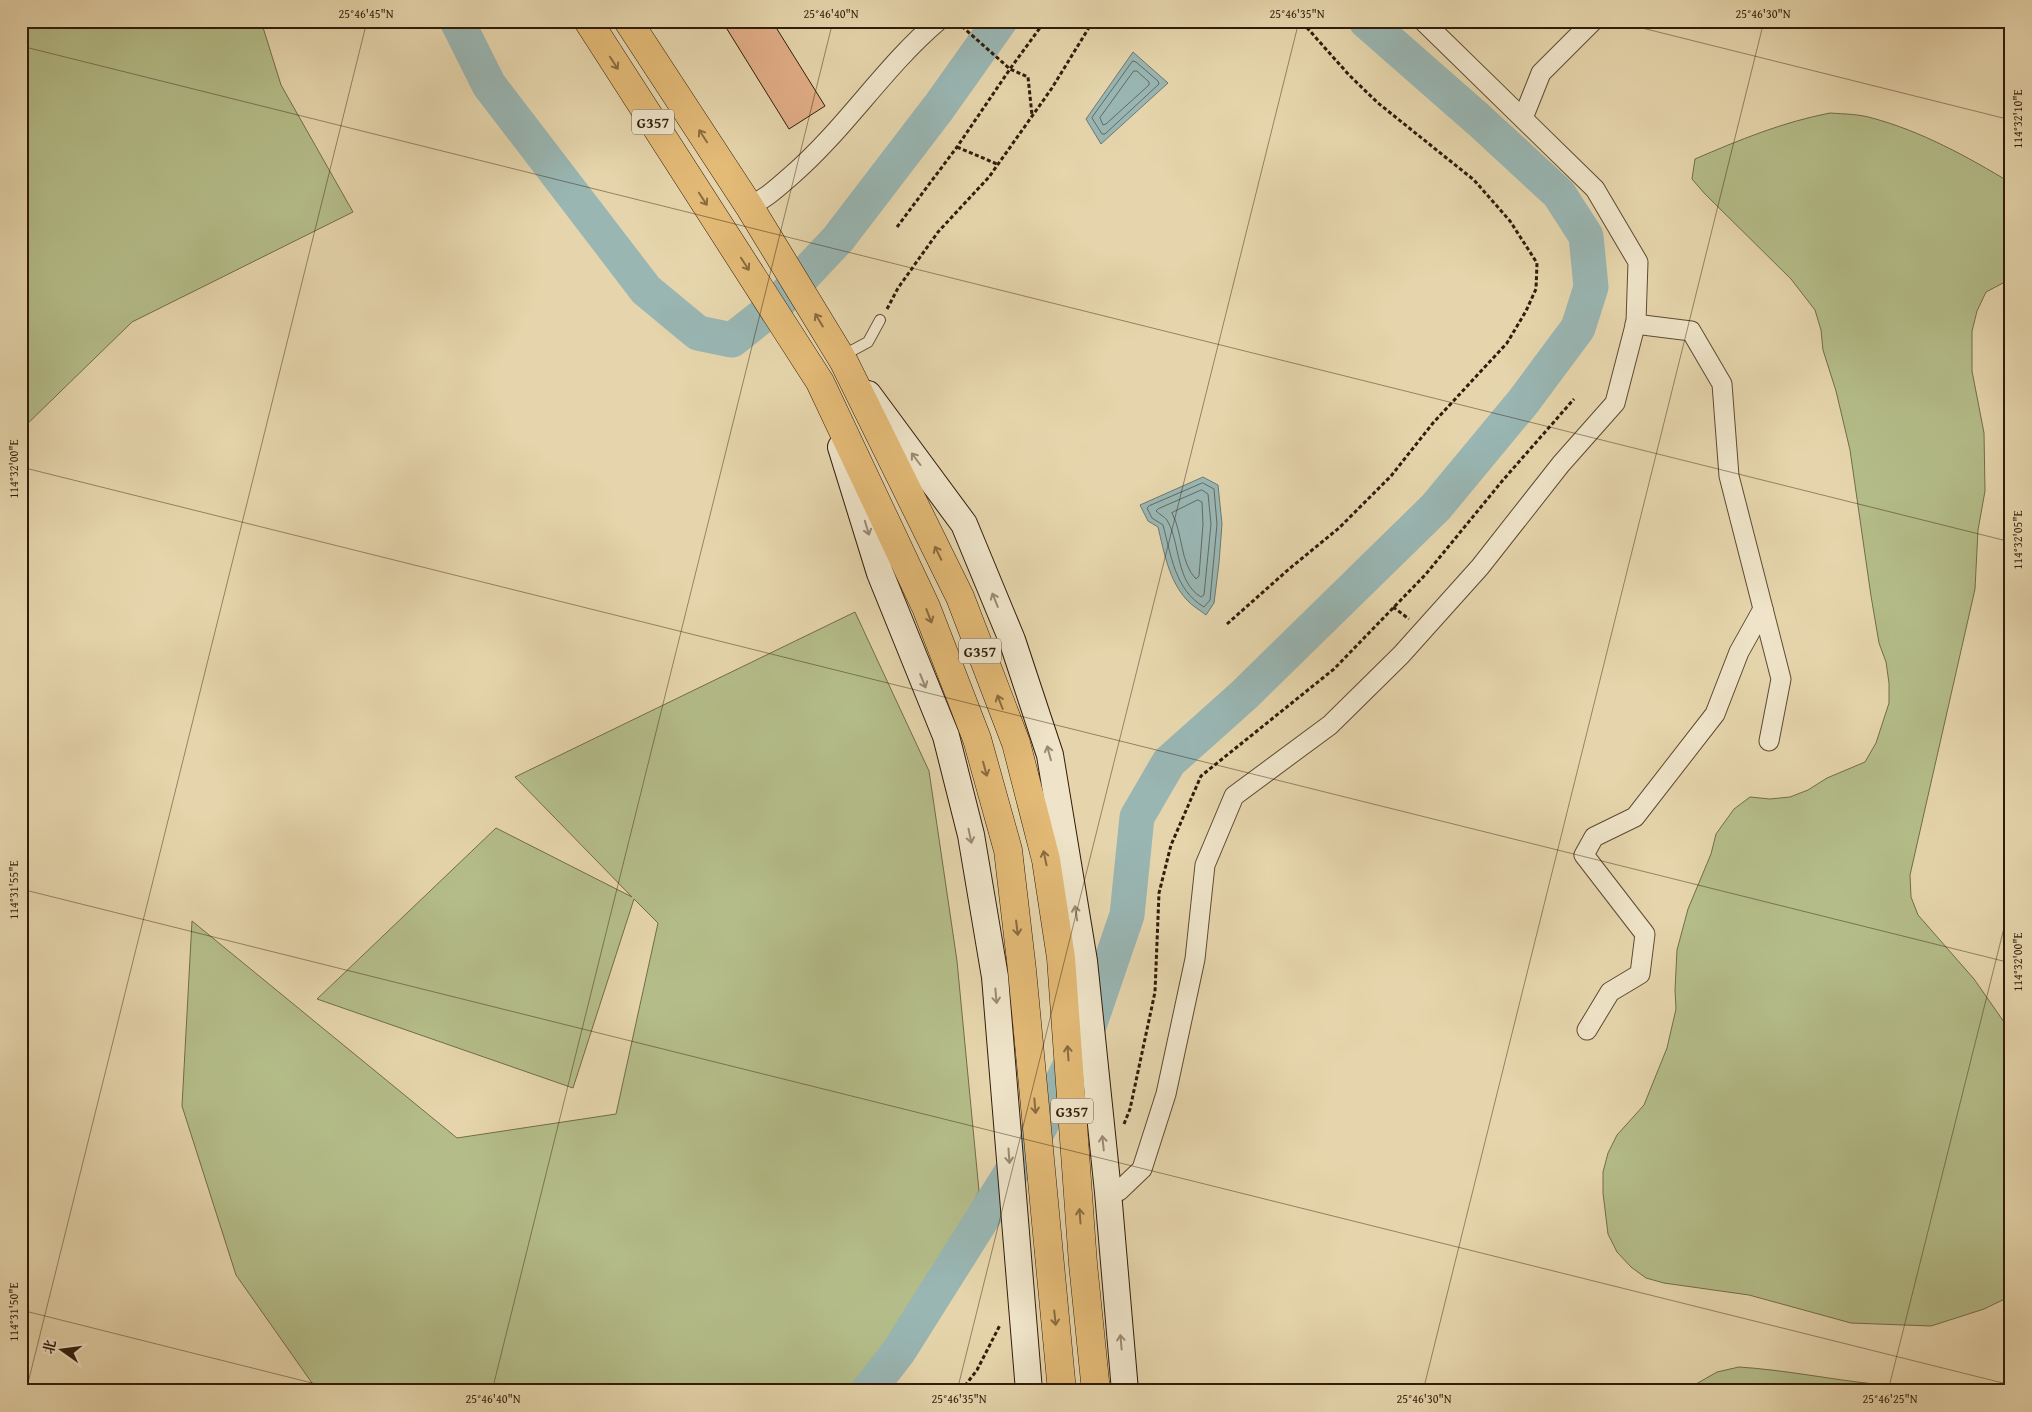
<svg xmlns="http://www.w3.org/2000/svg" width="2032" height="1412" font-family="'Gentium Book Plus','Noto Serif SC',serif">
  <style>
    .green { fill: #b4bd89; stroke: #726c4a }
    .water { fill: #99b6b3; stroke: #6f786f }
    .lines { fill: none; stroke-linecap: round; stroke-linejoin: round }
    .shore { stroke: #65695e; stroke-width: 1 }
    .river { stroke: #99b6b3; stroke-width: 35 }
    .building { fill: #e1ad87; stroke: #311c0a }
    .lane-casing { stroke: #5e4a32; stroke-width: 12 }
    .street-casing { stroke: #5e4a32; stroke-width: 21 }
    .secondary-casing { stroke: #311c0a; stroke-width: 28 }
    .highway-casing { stroke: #311c0a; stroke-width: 29 }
    .path { stroke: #311c0a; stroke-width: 3; stroke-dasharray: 4 2.5; stroke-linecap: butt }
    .lane { stroke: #efe4c9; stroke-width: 10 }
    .street { stroke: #efe4c9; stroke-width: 19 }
    .secondary { stroke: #efe4c9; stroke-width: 26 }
    .highway { stroke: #e3ba76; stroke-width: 28 }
    .oneway { stroke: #8a6b40 }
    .oneway2 { stroke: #9a8a73 }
    .ticks { fill: none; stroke: #311c0a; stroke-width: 1; stroke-opacity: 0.45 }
    .labels { text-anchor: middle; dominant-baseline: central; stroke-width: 4.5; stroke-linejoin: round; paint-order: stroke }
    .shield { fill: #efe4c9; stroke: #6a5843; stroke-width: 1 }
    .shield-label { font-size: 15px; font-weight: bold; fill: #311c0a }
    .neatline { fill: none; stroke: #311c0a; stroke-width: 2 }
    .ticks-label { font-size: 12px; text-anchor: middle; fill: #311c0a }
  </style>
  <rect width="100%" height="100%" fill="#e6d5ac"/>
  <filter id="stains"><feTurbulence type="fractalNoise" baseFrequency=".004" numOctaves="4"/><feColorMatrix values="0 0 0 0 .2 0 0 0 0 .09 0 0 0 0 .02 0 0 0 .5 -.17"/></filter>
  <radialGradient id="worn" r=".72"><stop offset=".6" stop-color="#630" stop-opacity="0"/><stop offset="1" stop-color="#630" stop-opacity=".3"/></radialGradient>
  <!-- green -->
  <g class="green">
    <polygon points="21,21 261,21 281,85 353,212 132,322 21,430"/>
    <path d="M1830,113C1844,114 1859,114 1872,118C1921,131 1968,157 2011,183V285L2003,283L1986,292L1977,311L1972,331V371L1984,433L1985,491L1978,530L1975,589L1910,875L1911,897L1918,915L1974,979L2011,1032V1296L1984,1309L1931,1326L1851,1323L1749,1295L1664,1283L1646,1278L1631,1267L1617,1252L1608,1234L1603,1193V1172L1608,1153L1617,1135L1644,1105L1667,1048L1676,1009L1675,990L1677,950L1688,909L1711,854L1716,834L1734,809L1750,797L1770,799L1790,797L1808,790L1827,778L1865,762L1876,743L1889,703V683L1886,662L1879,643L1871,596L1850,450L1836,391L1823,350L1821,330L1815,310L1791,279L1705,194L1692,179L1695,159C1739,140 1783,122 1830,113Z"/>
    <polygon points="855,612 929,771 957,961 979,1191 899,1351 868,1391 314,1391 312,1383 236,1275 182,1106 192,921 457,1138 616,1114 658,923 634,899 573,1088 317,999 496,828 632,897 515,777"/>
    <path d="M1739,1367C1785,1370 1828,1379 1874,1384C1895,1386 1915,1386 1935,1391H1684L1717,1372Z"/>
  </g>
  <!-- water -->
  <g class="water">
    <polygon points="1133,52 1168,83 1101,144 1086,119"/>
    <path d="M1203,477L1218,485L1222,524L1219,563L1214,603L1206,615C1200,610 1192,606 1187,600C1169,581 1164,552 1158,527L1148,521L1140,505Z"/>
  </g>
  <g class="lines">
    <!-- shore -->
    <g class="shore">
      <polygon points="1133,61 1136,62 1158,81 1159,84 1105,134 1102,134 1092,118"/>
      <polygon points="1134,71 1137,71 1149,82 1149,85 1106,124 1103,125 1100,118"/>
      <path d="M1203,483L1214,489L1217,524L1210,600L1204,607C1175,590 1171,555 1163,525L1152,518L1147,508L1149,506Z"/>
      <path d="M1202,490L1208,494L1211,524L1204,595L1201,597C1176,582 1180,543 1168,522C1166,517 1160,515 1156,511L1158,509Z"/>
      <path d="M1198,500L1202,502L1203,524L1199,576L1196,579C1180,563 1183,533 1172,513Z"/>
    </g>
    <!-- river -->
    <g class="river">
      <polyline points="457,21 489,85 646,290 698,333 732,340 775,306 838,239 939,107 1000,21"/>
      <polyline points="868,1391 899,1351 1040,1127 1088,1029 1127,915 1137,817 1169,762 1244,695 1436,507 1523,402 1578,328 1591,287 1586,236 1559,194 1480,121 1366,21"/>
    </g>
  </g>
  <!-- building -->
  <polygon class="building" points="722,21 772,21 825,106 789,129"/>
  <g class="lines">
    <defs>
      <polyline id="lane" points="842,356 868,342 880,320"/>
      <g id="street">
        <polyline points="1523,118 1541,73 1593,21"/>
        <path d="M749,206C766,199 778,187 792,175C846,128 884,67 938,21"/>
        <polyline points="1635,324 1691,331 1722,384 1729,476 1781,679 1769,741"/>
        <polyline points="1587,1030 1610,992 1640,974 1645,934 1584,855 1594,837 1635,817 1715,714 1739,652 1763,609"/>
        <polyline points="1108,1192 1119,1191 1142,1169 1166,1094 1195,959 1205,865 1234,796 1330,725 1401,655 1480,567 1561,464 1615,403 1636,322 1638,262 1595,189 1423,21"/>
      </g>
      <g id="secondary">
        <polyline points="868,394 964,524 1012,640 1050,755 1084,961 1108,1192 1125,1391"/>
        <polyline points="841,447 880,573 946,736 971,835 995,977 1029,1391"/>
      </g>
      <g id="highway">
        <polyline points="588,21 820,382 926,607 977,739 1008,850 1022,970 1062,1391"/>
        <polyline points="628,21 749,206 844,362 960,597 1016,743 1046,860 1061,958 1083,1264 1096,1391"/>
      </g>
    </defs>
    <!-- lane casing -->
    <use href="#lane" class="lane-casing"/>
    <!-- street casing -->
    <use href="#street" class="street-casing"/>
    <!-- secondary casing -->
    <use href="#secondary" class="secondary-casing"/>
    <!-- highway casing -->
    <use href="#highway" class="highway-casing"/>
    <!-- path -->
    <g class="path">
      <polyline points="957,22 1010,69 1028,77 1032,115"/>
      <polyline points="957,147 997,164"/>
      <polyline points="897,227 957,147 1010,69 1045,21"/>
      <polyline points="887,309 898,288 938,232 989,177 1052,88 1093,21"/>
      <polyline points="1393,607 1409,619"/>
      <polyline points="1227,624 1289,569 1339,528 1391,476 1433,423 1507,343 1526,311 1536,289 1537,263 1510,221 1474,180 1378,103 1349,75 1301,21"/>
      <polyline points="1124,1124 1130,1109 1155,992 1159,893 1171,845 1201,776 1334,669 1426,574 1503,480 1574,399"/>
      <polyline points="961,1391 977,1370 1000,1325"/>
    </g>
    <!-- lane -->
    <use href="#lane" class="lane"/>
    <!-- street -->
    <use href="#street" class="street"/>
    <!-- secondary -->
    <use href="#secondary" class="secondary"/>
    <!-- highway -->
    <use href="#highway" class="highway"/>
  </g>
  <!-- one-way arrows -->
  <defs><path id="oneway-shaft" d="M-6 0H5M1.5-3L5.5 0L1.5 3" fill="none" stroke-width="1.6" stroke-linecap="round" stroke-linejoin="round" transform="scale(1.25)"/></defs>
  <g class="oneway">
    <use href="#oneway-shaft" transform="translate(614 63) rotate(57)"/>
    <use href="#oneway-shaft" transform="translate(703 136) rotate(-123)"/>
    <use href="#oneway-shaft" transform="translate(703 199) rotate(57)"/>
    <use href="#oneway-shaft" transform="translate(745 264) rotate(57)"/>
    <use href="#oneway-shaft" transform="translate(819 320) rotate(-121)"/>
    <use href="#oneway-shaft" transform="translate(938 553) rotate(-116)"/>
    <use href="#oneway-shaft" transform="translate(929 616) rotate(69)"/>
    <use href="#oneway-shaft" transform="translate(1000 702) rotate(-111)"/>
    <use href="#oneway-shaft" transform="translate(985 769) rotate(75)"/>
    <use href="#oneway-shaft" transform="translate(1045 858) rotate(-102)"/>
    <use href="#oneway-shaft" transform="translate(1017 928) rotate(83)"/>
    <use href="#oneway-shaft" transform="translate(1068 1053) rotate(-94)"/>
    <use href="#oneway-shaft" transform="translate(1035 1106) rotate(85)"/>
    <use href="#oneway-shaft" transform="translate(1080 1216) rotate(-94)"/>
    <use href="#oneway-shaft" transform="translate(1055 1318) rotate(84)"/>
  </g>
  <g class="oneway2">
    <use href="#oneway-shaft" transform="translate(916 459) rotate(-127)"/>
    <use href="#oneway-shaft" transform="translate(867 528) rotate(73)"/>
    <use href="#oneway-shaft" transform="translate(995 600) rotate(-112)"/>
    <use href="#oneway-shaft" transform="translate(923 681) rotate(68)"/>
    <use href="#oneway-shaft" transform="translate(1049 753) rotate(-105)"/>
    <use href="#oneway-shaft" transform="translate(970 836) rotate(78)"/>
    <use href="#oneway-shaft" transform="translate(1076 913) rotate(-99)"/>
    <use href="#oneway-shaft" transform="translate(996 996) rotate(85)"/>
    <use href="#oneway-shaft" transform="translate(1103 1143) rotate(-96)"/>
    <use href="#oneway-shaft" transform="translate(1009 1156) rotate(86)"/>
    <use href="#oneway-shaft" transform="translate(1121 1342) rotate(-95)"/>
  </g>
  <!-- ticks -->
  <path class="ticks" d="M1614,21L2011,120M21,46L2011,542M21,467L2011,963M21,889L2011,1385M21,1310L344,1391M26,1391L367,21M492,1391L833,21M957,1391L1299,21M1423,1391L1764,21M1888,1391L2011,900"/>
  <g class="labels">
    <!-- shield labels -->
    <g class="shield">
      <rect x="632" y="109.5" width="42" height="25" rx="4"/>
      <rect x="959" y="638.5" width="42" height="25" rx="4"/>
      <rect x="1051" y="1098.5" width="42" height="25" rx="4"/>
    </g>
    <g class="shield-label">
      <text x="653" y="122">G357</text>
      <text x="980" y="651">G357</text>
      <text x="1072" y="1111">G357</text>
    </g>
  </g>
  <!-- margin -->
  <rect width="2032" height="1412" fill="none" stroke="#e6d5ac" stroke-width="55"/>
  <!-- north arrow -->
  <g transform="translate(62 1350) rotate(284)" stroke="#efe4c9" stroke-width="4" paint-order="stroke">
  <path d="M0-4L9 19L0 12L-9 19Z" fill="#311c0a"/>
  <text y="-8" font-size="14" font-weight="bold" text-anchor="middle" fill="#311c0a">北</text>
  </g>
  <rect x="28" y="28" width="1976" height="1356" class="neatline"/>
  <g class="ticks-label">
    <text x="366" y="18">25°46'45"N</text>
    <text x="831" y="18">25°46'40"N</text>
    <text x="1297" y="18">25°46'35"N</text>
    <text x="1763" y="18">25°46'30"N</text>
    <text transform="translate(2018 119) rotate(-90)" y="4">114°32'10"E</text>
    <text transform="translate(14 469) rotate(-90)" y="4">114°32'00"E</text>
    <text transform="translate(2018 540) rotate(-90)" y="4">114°32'05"E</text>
    <text transform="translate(14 890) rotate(-90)" y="4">114°31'55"E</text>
    <text transform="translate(2018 962) rotate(-90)" y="4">114°32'00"E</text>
    <text transform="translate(14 1312) rotate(-90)" y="4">114°31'50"E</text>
    <text x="493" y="1403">25°46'40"N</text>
    <text x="959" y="1403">25°46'35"N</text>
    <text x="1424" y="1403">25°46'30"N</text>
    <text x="1890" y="1403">25°46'25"N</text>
  </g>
  <rect width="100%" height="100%" filter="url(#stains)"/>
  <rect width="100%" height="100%" fill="url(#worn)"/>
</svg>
